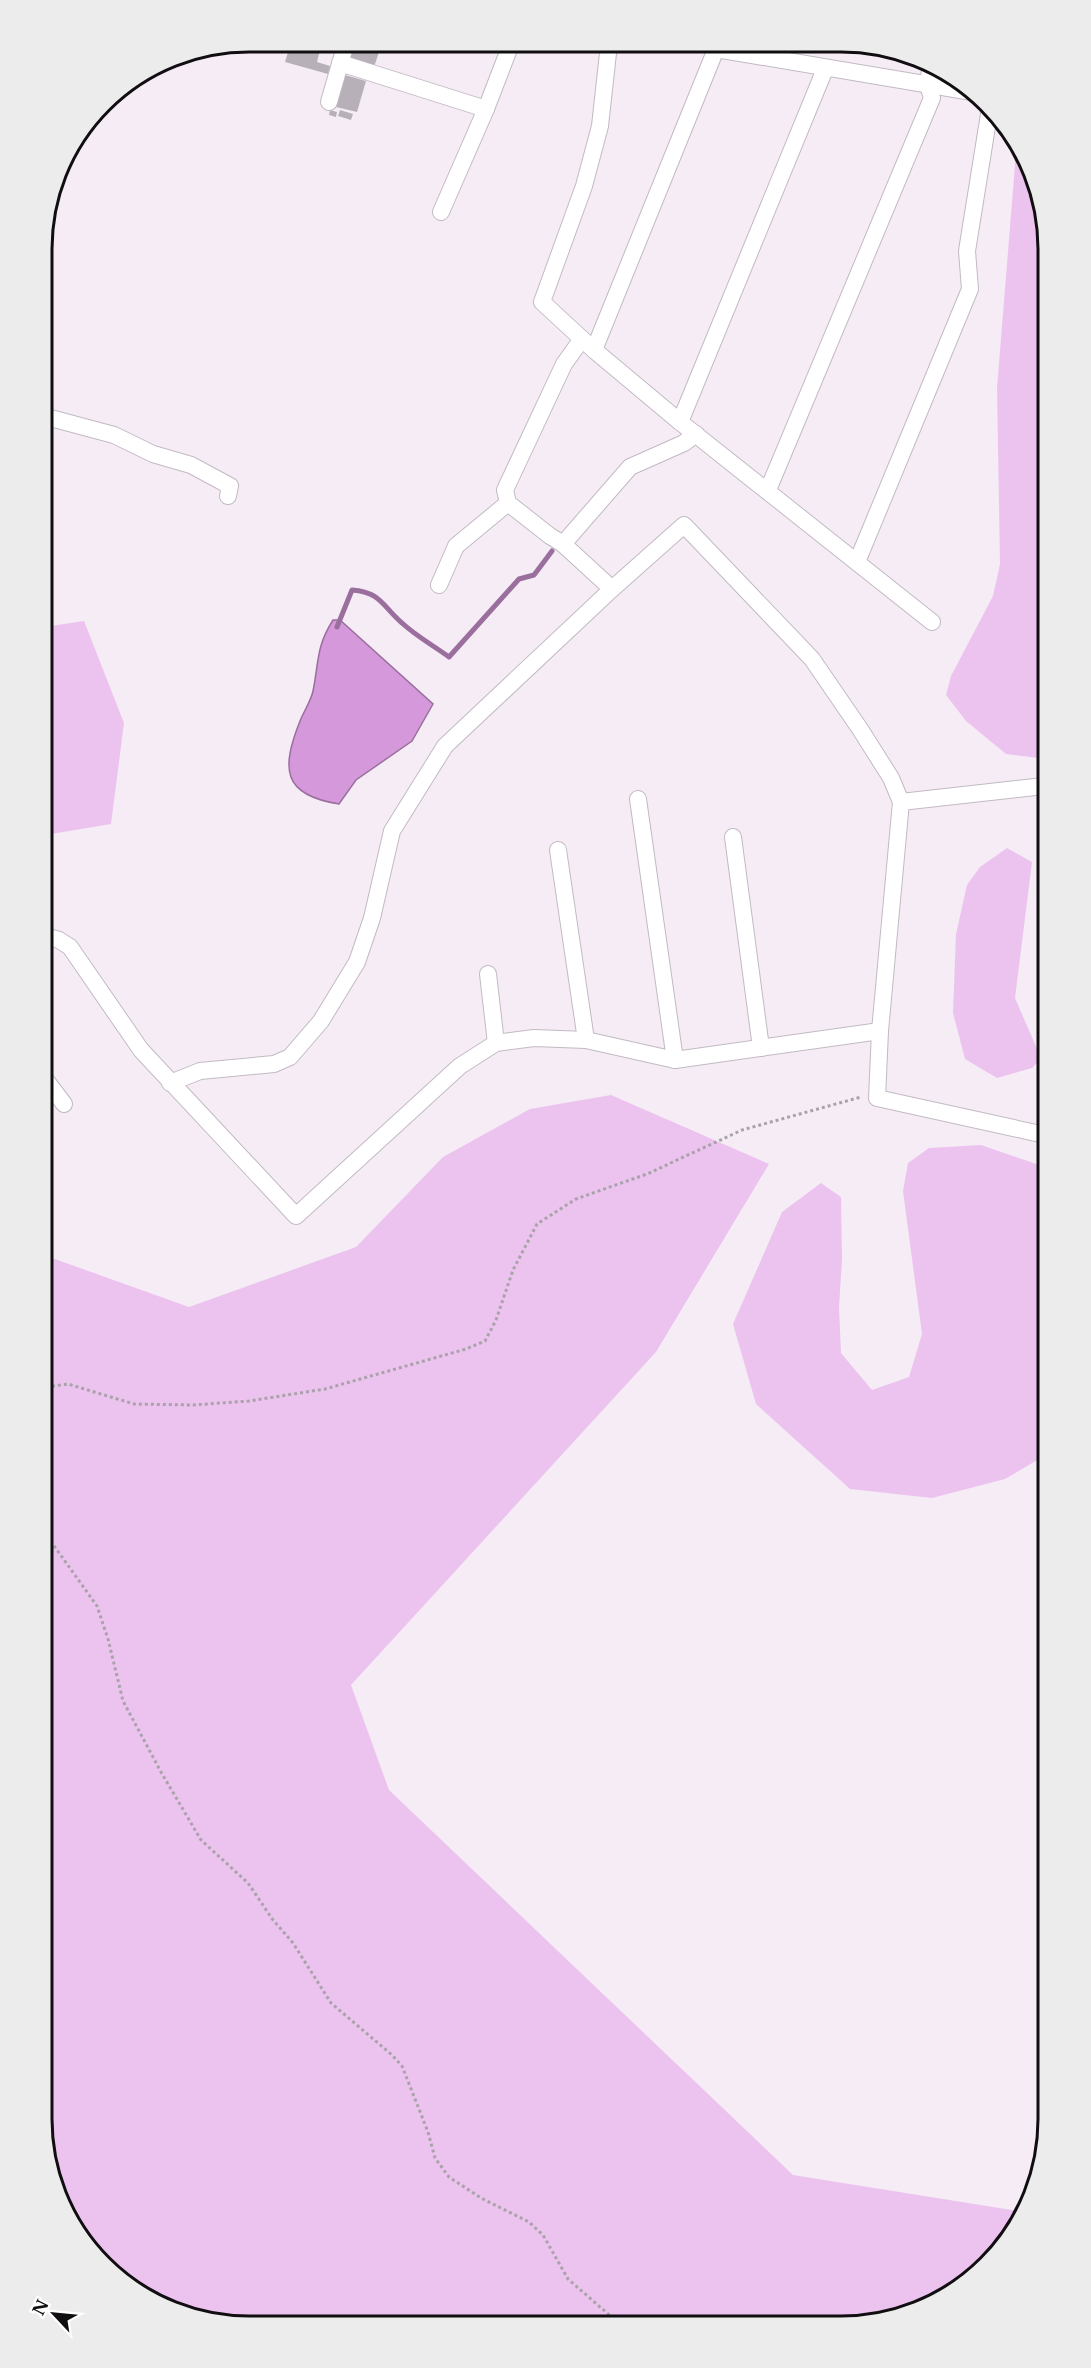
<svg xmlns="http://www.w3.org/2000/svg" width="1091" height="2368" font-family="'Libre Baskerville',serif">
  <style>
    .green { fill: #ecc3ef }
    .water { fill: #d598da; stroke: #9a6f9e; stroke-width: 1.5 }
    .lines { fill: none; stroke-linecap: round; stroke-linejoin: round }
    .stream { stroke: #9a6f9e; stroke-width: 5 }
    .building { fill: #b8b0b9 }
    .street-casing { stroke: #c2bac3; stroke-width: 18 }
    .path { stroke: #aaa2aa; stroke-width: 3; stroke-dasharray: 3 3; stroke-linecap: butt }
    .street { stroke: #fff; stroke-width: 16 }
    .rim { fill: none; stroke: #110e11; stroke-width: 3 }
  </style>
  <rect width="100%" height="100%" fill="#f6ecf6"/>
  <!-- green -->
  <g class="green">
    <polygon points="1014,137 1021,146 1042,196 1044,748 1038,758 1006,754 966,721 946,695 951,676 993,596 1000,564 997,388 1015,165"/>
    <polygon points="84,621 124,723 111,824 45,835 44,627"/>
    <polygon points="1007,848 1032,862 1015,998 1041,1058 1032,1068 997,1078 965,1059 953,1013 956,934 967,885 980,867"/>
    <polygon points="611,1095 769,1164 656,1352 351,1685 389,1790 793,2175 1024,2212 998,2255 956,2291 895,2319 210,2322 112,2274 70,2222 49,2172 46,1248 52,1258 189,1307 356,1247 443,1157 530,1109"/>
    <polygon points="981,1145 1045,1167 1046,1455 1005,1479 932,1498 850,1489 756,1404 733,1324 782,1212 821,1183 841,1197 842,1259 839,1307 841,1353 872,1390 909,1377 922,1334 903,1191 908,1163 929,1148"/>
  </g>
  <!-- water -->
  <path class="water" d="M333,620H340L433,704L412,741L356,780L339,804C282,795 281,769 300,721C304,711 311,701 313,691C319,661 316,647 333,620Z"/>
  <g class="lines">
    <!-- stream -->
    <path class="stream" d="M337,627L352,590C381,592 383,607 402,623C416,636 434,646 449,657L519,579L534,575L552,551"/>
  </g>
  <!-- building -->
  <g class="building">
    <polygon points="291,42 322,42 317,62 330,66 328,74 285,62"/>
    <polygon points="360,43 382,43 374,67 350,59 353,51 357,53"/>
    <polygon points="345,75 366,81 357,112 336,107"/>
    <polygon points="330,110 337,112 336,117 329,115"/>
    <polygon points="340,110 353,114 351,120 338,116"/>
  </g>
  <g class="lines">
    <defs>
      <g id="street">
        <polyline points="609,44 600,126 584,186 542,302 594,350 680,422 932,622"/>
        <polyline points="716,49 978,93"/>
        <polyline points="340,63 486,109"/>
        <polyline points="329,102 346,43"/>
        <polyline points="441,212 486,109 511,44"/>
        <polyline points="594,350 716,49 716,45"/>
        <polyline points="43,416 114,435 153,454 191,465 230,486 228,496"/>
        <polyline points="680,422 825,69"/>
        <polyline points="768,490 932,98 928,85 930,70"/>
        <polyline points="563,544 550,536 508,503 505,490 564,364 582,339"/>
        <polyline points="857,562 970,289 967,251 990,108"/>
        <polyline points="439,585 456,546 508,503"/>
        <polyline points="612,589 563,544 630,467 684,443 696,434"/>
        <polyline points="638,799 675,1060"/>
        <polyline points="901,802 1044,786"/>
        <polyline points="733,837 761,1048"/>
        <polyline points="558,850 586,1040"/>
        <polyline points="45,936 59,940 70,947 141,1050 296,1216 460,1066 496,1043 534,1038 586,1040 675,1060 880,1031"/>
        <polyline points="488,974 496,1043"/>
        <polyline points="45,1079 64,1104"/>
        <polyline points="170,1083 200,1071 274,1064 290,1057 321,1021 357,962 372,918 392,831 445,746 612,589 684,525 812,659 860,729 891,778 901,802 880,1031 877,1098 1045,1135"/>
      </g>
    </defs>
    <!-- street casing -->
    <use href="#street" class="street-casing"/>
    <!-- path -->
    <g class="path">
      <polyline points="46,1387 68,1384 134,1404 193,1405 249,1401 325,1389 466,1349 485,1341 496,1320 513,1270 537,1224 576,1199 647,1174 742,1130 861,1097"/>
      <polyline points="47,1536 97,1606 108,1639 123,1701 161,1772 201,1840 248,1883 273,1920 293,1943 331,2003 392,2055 402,2066 428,2132 435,2158 449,2177 481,2198 529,2222 543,2235 568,2279 615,2320"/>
    </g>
    <!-- street -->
    <use href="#street" class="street"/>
  </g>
  <!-- crop -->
  <path d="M0 0H1091V2368H0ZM249 52H841A197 197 0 0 1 1038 249V2119A197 197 0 0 1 841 2316H249A197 197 0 0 1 52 2119V249A197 197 0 0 1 249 52Z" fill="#ececec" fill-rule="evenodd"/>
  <path class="rim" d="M249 52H841A197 197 0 0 1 1038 249V2119A197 197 0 0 1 841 2316H249A197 197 0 0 1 52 2119V249A197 197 0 0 1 249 52Z"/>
  <!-- north arrow -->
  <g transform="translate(54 2314) rotate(296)" stroke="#ffffff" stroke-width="4.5" paint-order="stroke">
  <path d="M0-4.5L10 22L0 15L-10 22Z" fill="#110e11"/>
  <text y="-9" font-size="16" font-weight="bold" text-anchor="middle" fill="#110e11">N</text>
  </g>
</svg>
